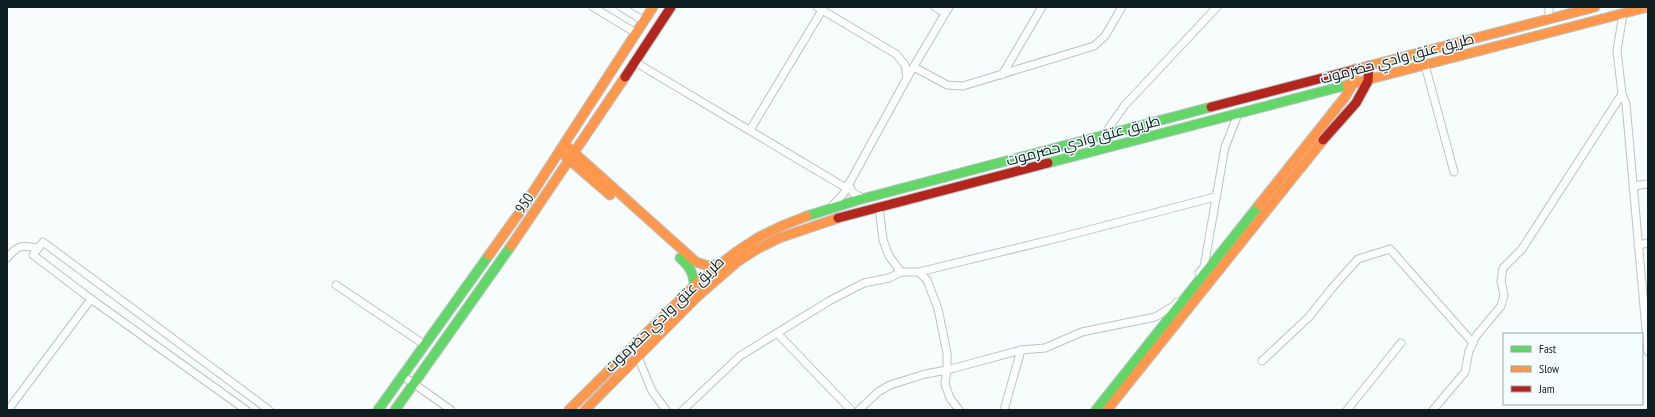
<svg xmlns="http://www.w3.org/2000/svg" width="1655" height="417" font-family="'PT Sans Narrow',Cairo,sans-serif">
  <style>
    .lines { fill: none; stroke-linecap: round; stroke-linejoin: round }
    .street-casing { stroke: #bac4c6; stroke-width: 9 }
    .fast-casing { stroke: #bac4c6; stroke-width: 11 }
    .slow-casing { stroke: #bac4c6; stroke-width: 11 }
    .jam-casing { stroke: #bac4c6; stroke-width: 11 }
    .street { stroke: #feffff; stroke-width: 7 }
    .fast { stroke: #63d668; stroke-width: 9 }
    .slow { stroke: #ff974d; stroke-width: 9 }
    .jam { stroke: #b3261e; stroke-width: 9 }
    .labels { text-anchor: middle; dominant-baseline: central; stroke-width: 3; stroke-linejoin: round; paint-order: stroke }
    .street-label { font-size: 15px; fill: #0d1e22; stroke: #f4fdff }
  </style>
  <rect width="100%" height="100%" fill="#f7fcfc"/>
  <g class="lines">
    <defs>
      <g id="street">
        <polyline points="593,7 636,33"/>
        <polyline points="621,7 644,21"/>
        <polyline points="817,7 896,54 905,65 907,78"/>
        <polyline points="935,7 945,13"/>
        <polyline points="1623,14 1617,51 1622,94 1626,104 1648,352"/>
        <polyline points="1549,19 1549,7"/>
        <polyline points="635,62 846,188"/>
        <polyline points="1425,65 1454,172"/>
        <polyline points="914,67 947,85 963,86 1094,46 1105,36 1122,7"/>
        <polyline points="1002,75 1042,7"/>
        <polyline points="750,130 824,7"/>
        <polyline points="1103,136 1125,105 1217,7"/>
        <polyline points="848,184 853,193 863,198"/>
        <polyline points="1633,186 1648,184"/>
        <polyline points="833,205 844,193 907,78 949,7"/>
        <polyline points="1638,245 1648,243"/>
        <path d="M7,258C18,245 21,245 37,248"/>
        <polyline points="901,272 919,272 927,280 938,309 947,353 947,370 945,384 950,398 959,410"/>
        <polyline points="919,272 1062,237 1215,197"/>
        <polyline points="1199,273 1204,267 1225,147 1239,112"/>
        <polyline points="336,285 425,345"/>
        <polyline points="777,333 851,410"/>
        <polyline points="638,357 652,391 666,410"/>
        <polyline points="1262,361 1309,317 1332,288 1358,259 1390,249 1473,343"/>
        <polyline points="403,376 451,410"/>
        <polyline points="8,410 91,299"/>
        <polyline points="246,410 91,299 33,255 43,242 269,410"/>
        <polyline points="683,410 740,356 829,301 864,283 889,278 901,272 889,256 883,240 879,207"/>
        <polyline points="859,410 878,392 890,385 925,374 947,370 1021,350 1045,348 1082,332 1155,317 1175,305 1177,302"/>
        <polyline points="1004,410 1021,350"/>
        <polyline points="1347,410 1401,343"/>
        <polyline points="1433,410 1465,372 1469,351 1476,336 1501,306 1504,295 1501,281 1503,268 1522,249 1622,94"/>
      </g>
      <g id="fast">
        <polyline points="1048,163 1347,85"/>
        <polyline points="807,216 858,200 1211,107"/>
        <path d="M680,258C689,266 694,273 694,285"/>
        <polyline points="378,410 489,255"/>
        <polyline points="395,410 511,246"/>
        <polyline points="1096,410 1259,205"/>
      </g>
      <g id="slow">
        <polyline points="1353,70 1595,7"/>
        <polyline points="1347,85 1648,7"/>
        <polyline points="569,148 696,262 708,266 719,264"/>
        <polyline points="565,156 610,195"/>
        <polyline points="1259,205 1345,97 1352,85 1355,69"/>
        <polyline points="511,246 625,77"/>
        <polyline points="489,255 522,209 653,7"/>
        <polyline points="569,410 698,282 736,252 759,237 784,225 807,216"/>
        <polyline points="585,410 699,295 737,262 757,249 779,238 838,218"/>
        <polyline points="1107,410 1323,140"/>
      </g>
      <g id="jam">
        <polyline points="625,77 671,7"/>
        <polyline points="1211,107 1353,70"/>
        <polyline points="1323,140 1356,103 1368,81 1369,66"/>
        <polyline points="838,218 1048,163"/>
      </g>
    </defs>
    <!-- street casing -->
    <use href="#street" class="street-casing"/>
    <!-- fast casing -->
    <use href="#fast" class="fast-casing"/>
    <!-- slow casing -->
    <use href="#slow" class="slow-casing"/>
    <!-- jam casing -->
    <use href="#jam" class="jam-casing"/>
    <!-- street -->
    <use href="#street" class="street"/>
    <!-- fast -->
    <use href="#fast" class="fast"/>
    <!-- slow -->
    <use href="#slow" class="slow"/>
    <!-- jam -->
    <use href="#jam" class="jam"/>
  </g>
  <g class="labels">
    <!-- street labels -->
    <g class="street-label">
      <text transform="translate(1397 58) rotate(-15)">طريق عتق وادي حضرموت</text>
      <text transform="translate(1083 140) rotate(-15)">طريق عتق وادي حضرموت</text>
      <text transform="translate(524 203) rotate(-56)">950</text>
      <text transform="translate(664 314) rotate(-44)">طريق عتق وادي حضرموت</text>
    </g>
  </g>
  <!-- border -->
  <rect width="1655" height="417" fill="none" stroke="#0d1e22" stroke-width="16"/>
  <!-- legend -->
  <rect x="1503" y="333" width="140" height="72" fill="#f4fdff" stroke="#98a4a7"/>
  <rect x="1511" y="346" width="20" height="6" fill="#63d668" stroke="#98a4a7"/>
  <text x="1539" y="353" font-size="12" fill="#0d1e22">Fast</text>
  <rect x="1511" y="366" width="20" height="6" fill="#ff974d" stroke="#98a4a7"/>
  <text x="1539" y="373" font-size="12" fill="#0d1e22">Slow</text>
  <rect x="1511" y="386" width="20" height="6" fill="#b3261e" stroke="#98a4a7"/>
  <text x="1539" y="393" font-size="12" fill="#0d1e22">Jam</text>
</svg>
